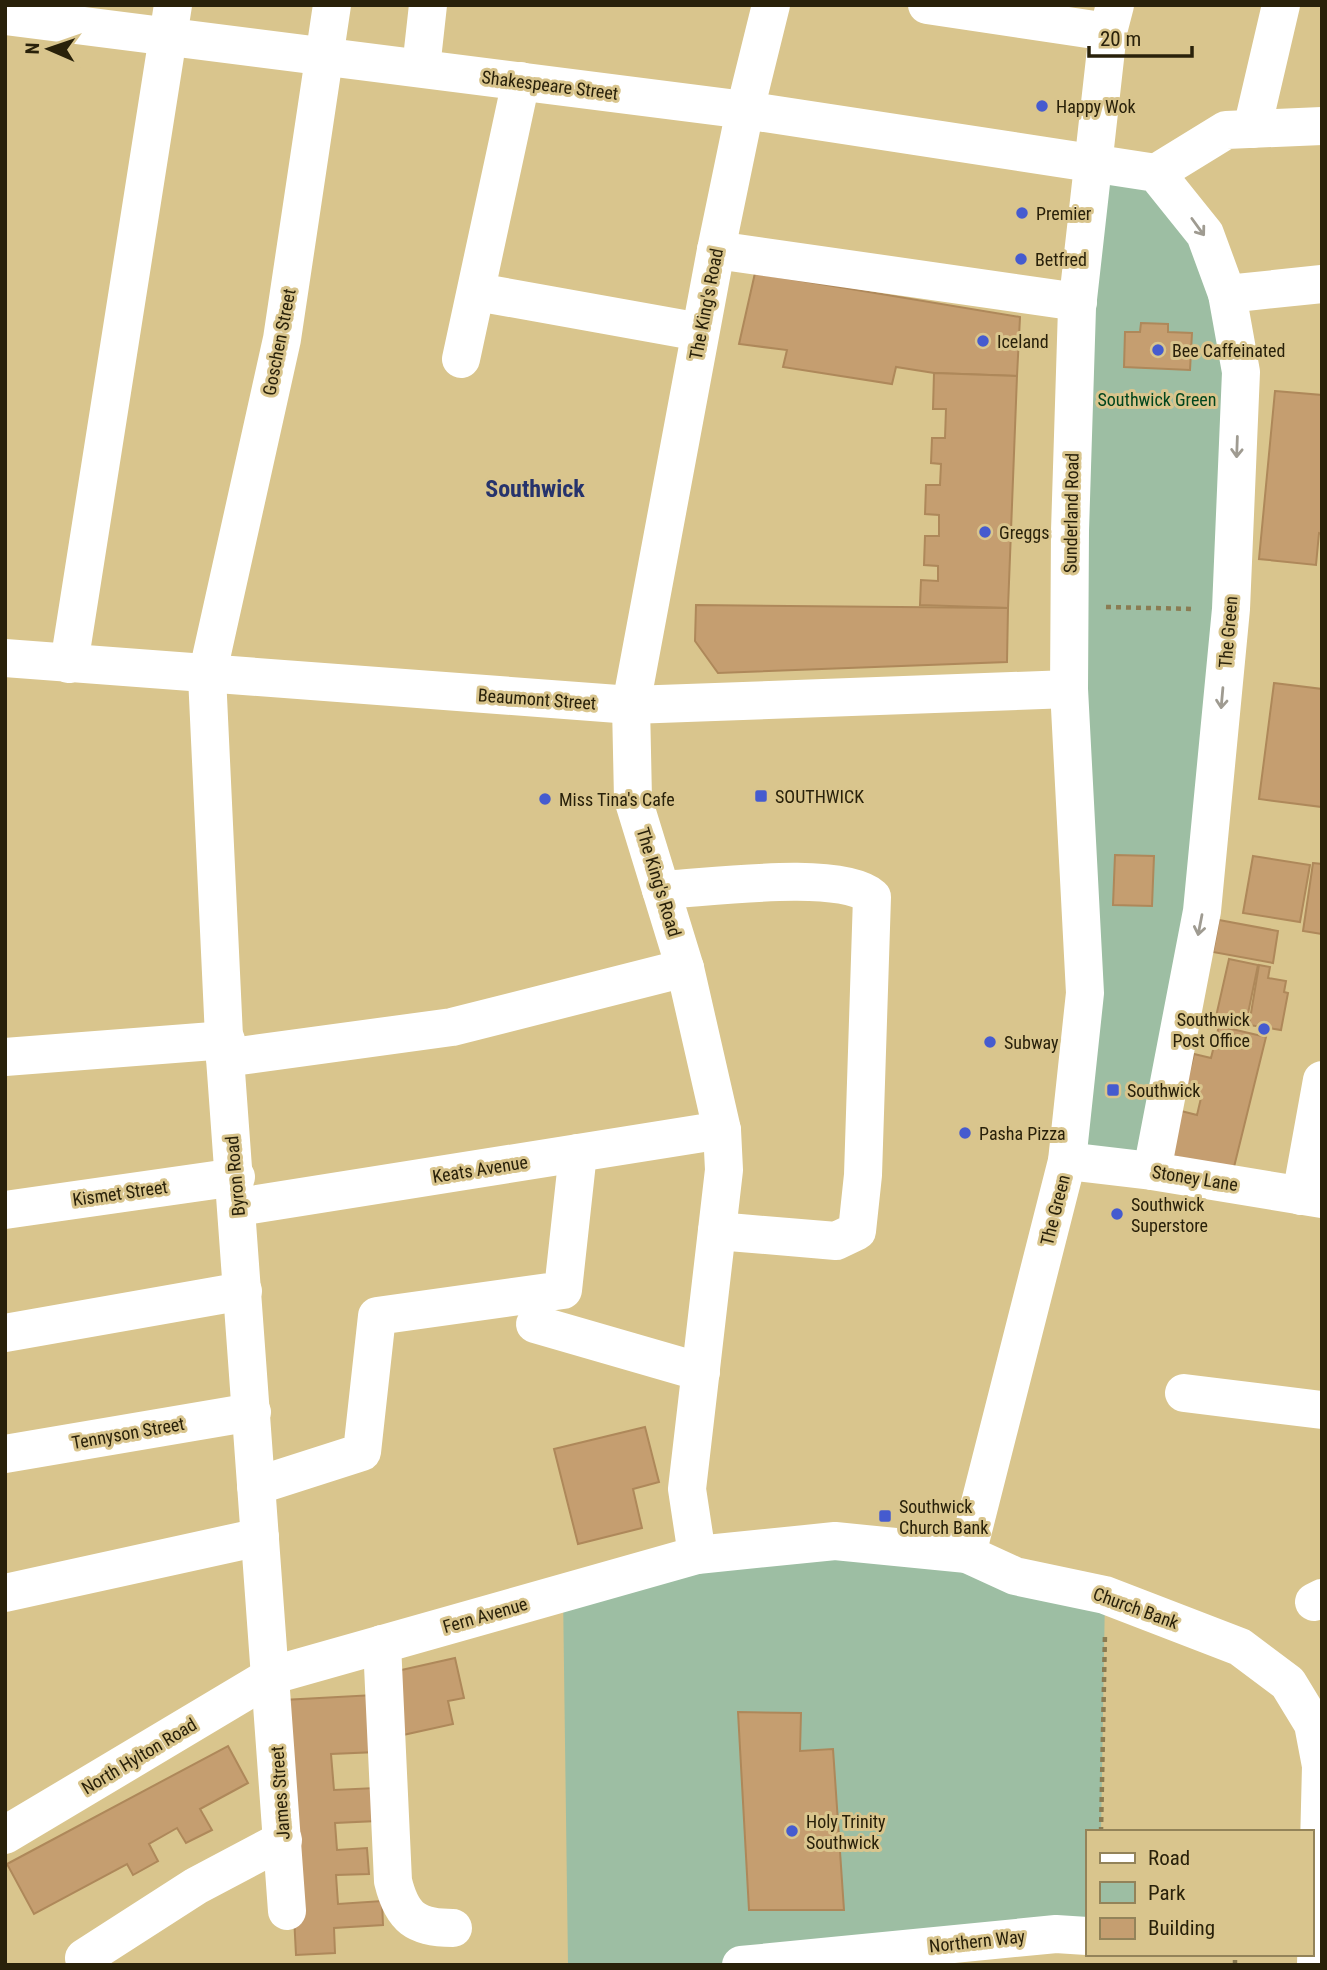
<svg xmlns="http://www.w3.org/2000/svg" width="1327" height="1970" font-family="'Roboto Condensed',sans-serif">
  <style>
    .green { fill: #9dbea3 }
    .building { fill: #c59e70; stroke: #ae885a; stroke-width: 2 }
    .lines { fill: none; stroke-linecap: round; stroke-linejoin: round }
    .path { stroke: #8a7c53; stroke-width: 4.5; stroke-dasharray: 5 5; stroke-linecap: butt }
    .minor { stroke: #fff; stroke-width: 38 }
    .oneway { stroke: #9f9b91 }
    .poi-dot { fill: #455bcf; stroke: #d9c58d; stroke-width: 2.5 }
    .labels { text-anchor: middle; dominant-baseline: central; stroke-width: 6; stroke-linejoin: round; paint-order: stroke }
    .street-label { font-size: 18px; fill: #29210a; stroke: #d9c58d }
    .poi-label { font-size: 18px; fill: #29210a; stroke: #d9c58d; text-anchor: start }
    .park-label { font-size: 18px; fill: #00451d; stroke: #d9c58d }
    .district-label { font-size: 24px; font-weight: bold; fill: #26336c; stroke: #d9c58d }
  </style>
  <rect width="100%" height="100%" fill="#d9c58d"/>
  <!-- green -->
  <g class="green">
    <polygon points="1094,162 1156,173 1227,294 1231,609 1152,1171 1067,1161 1080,858"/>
    <polygon points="967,1554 1105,1595 1101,1832 1087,1832 1087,1936 741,1965 568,1965 563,1593 697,1555"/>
  </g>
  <!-- building -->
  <g class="building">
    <polygon points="755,273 1020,317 1017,376 934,373 896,367 892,384 783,367 787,350 739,344"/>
    <polygon points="1141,323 1168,324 1168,332 1192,333 1190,370 1124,367 1125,332 1140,332"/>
    <polygon points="934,373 1017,376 1008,608 920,605 921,580 938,581 938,566 924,565 925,536 939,536 939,515 925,514 926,485 940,485 941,464 931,463 932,438 945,438 946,409 933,409"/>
    <polygon points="1275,391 1322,395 1322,534 1319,533 1316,565 1259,559"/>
    <polygon points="696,605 1008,608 1007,662 718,673 695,641"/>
    <polygon points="1274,683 1322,689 1322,807 1259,799"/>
    <polygon points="1115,855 1154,856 1152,906 1113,905"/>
    <polygon points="1253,856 1310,865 1300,922 1243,913"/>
    <polygon points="1313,863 1322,864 1322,934 1303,931"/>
    <polygon points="1219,920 1278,931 1273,963 1213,952"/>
    <polygon points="1229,959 1258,965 1245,1028 1215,1021"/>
    <polygon points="1259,965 1270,967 1268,978 1286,981 1284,992 1288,993 1281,1030 1249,1025"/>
    <polygon points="1219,1026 1266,1037 1233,1171 1166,1154 1177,1110 1197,1115 1201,1098 1184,1093 1194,1054 1211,1058"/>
    <polygon points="645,1427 659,1482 633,1489 642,1528 578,1544 554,1449"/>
    <polygon points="455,1658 464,1698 448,1701 453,1724 403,1735 388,1673"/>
    <polygon points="374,1695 377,1752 331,1754 334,1790 376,1788 377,1821 335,1823 337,1850 367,1848 369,1874 336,1875 338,1904 382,1901 383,1925 334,1928 335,1953 296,1955 283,1700"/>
    <polygon points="738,1712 801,1713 800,1751 833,1749 844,1910 749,1910"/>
    <polygon points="228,1746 248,1783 200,1809 212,1830 186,1843 177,1828 149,1844 158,1861 133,1875 127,1864 34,1914 7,1864"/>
  </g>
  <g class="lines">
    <!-- path -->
    <g class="path">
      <polyline points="1106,607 1195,609"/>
      <polyline points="1101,1832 1105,1633"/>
      <polyline points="1235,1965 1235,1954"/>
    </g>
    <!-- minor -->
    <g class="minor">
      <polyline points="927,5 1108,32"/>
      <polyline points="5,16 745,110 1156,173 1205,234 1227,294 1241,372 1231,609 1202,911 1152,1171"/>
      <polyline points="421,68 428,5"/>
      <polyline points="1252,129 1281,5"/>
      <polyline points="1156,173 1226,130 1322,126"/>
      <polyline points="716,250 1078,302"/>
      <polyline points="477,292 700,332"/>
      <polyline points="1227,294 1322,284"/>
      <polyline points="461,359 521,81"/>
      <polyline points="5,658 631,705 1069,689"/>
      <polyline points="69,664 173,5"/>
      <path d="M661,890C707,888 840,869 872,897L863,1175L857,1231L836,1241L717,1231"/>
      <polyline points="5,1057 226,1040"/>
      <polyline points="225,1058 452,1027 685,968"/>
      <polyline points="1067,1161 1152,1171 1322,1199"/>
      <polyline points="1301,1196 1322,1080"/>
      <polyline points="239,1207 722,1130"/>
      <polyline points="5,1210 236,1177"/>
      <polyline points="535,1324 701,1372"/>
      <polyline points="5,1333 243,1291"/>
      <polyline points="1184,1393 1322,1410"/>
      <polyline points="5,1454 252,1412"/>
      <polyline points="256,1486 362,1452 377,1316 563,1290 578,1153"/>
      <polyline points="967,1554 1067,1161 1085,993 1069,689 1070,531 1077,308 1108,32 1115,5"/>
      <polyline points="697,1555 687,1489 724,1170 722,1130 685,968 633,799 631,705 716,250 745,110 771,5"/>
      <polyline points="5,1593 260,1537"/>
      <polyline points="1314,1602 1322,1598"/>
      <path d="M382,1644L393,1881C402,1918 416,1928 453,1928"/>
      <polyline points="5,1835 273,1675 697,1555 835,1541 967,1554 1015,1576 1105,1595 1240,1647 1288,1683 1313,1724 1321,1766 1316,1965"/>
      <polyline points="287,1911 225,1058 207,676 282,339 332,5"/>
      <polyline points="84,1958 196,1886 283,1840"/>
      <polyline points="741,1965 1056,1934 1087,1936"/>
    </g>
  </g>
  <!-- one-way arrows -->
  <defs><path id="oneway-shaft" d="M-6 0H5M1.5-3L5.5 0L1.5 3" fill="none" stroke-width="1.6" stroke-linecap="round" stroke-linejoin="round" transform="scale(1.75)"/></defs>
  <g class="oneway">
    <use href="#oneway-shaft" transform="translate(1198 227) rotate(54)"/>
    <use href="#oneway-shaft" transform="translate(1237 447) rotate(92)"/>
    <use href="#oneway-shaft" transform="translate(1222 698) rotate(95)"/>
    <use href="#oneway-shaft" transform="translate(1200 925) rotate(101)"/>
  </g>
  <!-- markers -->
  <g class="poi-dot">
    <circle cx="1042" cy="106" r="7"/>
    <circle cx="1022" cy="213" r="7"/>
    <circle cx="1021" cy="259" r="7"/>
    <circle cx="983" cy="341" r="7"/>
    <circle cx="1158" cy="350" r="7"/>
    <circle cx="985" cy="532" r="7"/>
    <rect x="754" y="789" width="14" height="14" rx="3.5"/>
    <circle cx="545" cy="799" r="7"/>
    <circle cx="1264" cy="1029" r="7"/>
    <circle cx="990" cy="1042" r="7"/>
    <rect x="1106" y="1083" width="14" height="14" rx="3.5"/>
    <circle cx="965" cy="1133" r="7"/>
    <circle cx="1117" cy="1214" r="7"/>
    <rect x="878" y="1509" width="14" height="14" rx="3.5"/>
    <circle cx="792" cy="1831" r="7"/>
  </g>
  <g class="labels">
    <!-- street labels -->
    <g class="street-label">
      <text transform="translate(550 85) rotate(7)">Shakespeare Street</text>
      <text transform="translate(706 304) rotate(-79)">The King's Road</text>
      <text transform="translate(279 342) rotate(-79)">Goschen Street</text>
      <text transform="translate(1071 513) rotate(-89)">Sunderland Road</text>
      <text transform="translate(1228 632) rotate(-85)">The Green</text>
      <text transform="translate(537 699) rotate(4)">Beaumont Street</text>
      <text transform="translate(659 882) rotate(73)">The King's Road</text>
      <text transform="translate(480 1169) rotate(-9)">Keats Avenue</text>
      <text transform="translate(235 1176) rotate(-95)">Byron Road</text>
      <text transform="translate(1195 1178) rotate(9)">Stoney Lane</text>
      <text transform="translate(120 1193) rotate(-8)">Kismet Street</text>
      <text transform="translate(1055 1210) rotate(-76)">The Green</text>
      <text transform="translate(128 1433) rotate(-10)">Tennyson Street</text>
      <text transform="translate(1136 1608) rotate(20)">Church Bank</text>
      <text transform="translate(485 1615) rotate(-16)">Fern Avenue</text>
      <text transform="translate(139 1756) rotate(-31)">North Hylton Road</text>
      <text transform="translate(280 1793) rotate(-94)">James Street</text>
      <text transform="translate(977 1941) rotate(-6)">Northern Way</text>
    </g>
    <!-- poi labels -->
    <g class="poi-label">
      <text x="1056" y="106">Happy Wok</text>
      <text x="1036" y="213">Premier</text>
      <text x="1035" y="259">Betfred</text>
      <text x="997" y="341">Iceland</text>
      <text x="1172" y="350">Bee Caffeinated</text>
      <text x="999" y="532">Greggs</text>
      <text x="775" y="796">SOUTHWICK</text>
      <text x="559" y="799">Miss Tina's Cafe</text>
      <text x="1250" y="1019" text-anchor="end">Southwick<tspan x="1250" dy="21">Post Office</tspan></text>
      <text x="1004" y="1042">Subway</text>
      <text x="1127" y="1090">Southwick</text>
      <text x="979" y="1133">Pasha Pizza</text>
      <text x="1131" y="1204">Southwick<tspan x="1131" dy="21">Superstore</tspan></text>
      <text x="899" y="1506">Southwick<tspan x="899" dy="21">Church Bank</tspan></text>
      <text x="806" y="1821">Holy Trinity<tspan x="806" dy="21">Southwick</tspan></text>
    </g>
    <!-- park labels -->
    <g class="park-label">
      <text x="1157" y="399">Southwick Green</text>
    </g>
    <!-- district labels -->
    <g class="district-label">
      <text x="535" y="489">Southwick</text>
    </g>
  </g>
  <!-- border -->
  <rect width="1327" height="1970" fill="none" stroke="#29210a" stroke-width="14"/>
  <!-- legend -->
  <rect x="1086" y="1830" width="228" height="126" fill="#d9c58d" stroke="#938359" stroke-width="2"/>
  <rect x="1100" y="1853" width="35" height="10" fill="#ffffff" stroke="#938359" stroke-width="2"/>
  <text x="1148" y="1865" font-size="21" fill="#29210a">Road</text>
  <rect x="1100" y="1882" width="35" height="21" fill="#9dbea3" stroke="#938359" stroke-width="2"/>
  <text x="1148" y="1900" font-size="21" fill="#29210a">Park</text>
  <rect x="1100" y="1918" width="35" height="21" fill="#c59e70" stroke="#938359" stroke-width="2"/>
  <text x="1148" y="1935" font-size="21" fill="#29210a">Building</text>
  <!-- north arrow -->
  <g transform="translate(49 49) rotate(272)" stroke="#d9c58d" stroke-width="5" paint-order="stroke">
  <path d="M0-5L12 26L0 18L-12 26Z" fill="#29210a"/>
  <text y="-10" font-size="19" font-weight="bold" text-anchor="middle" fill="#29210a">N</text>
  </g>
  <!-- scale -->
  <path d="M1089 46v10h103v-10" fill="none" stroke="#29210a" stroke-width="3.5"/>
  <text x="1100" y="46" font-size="21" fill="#29210a" stroke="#d9c58d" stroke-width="5" paint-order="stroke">20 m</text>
</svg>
